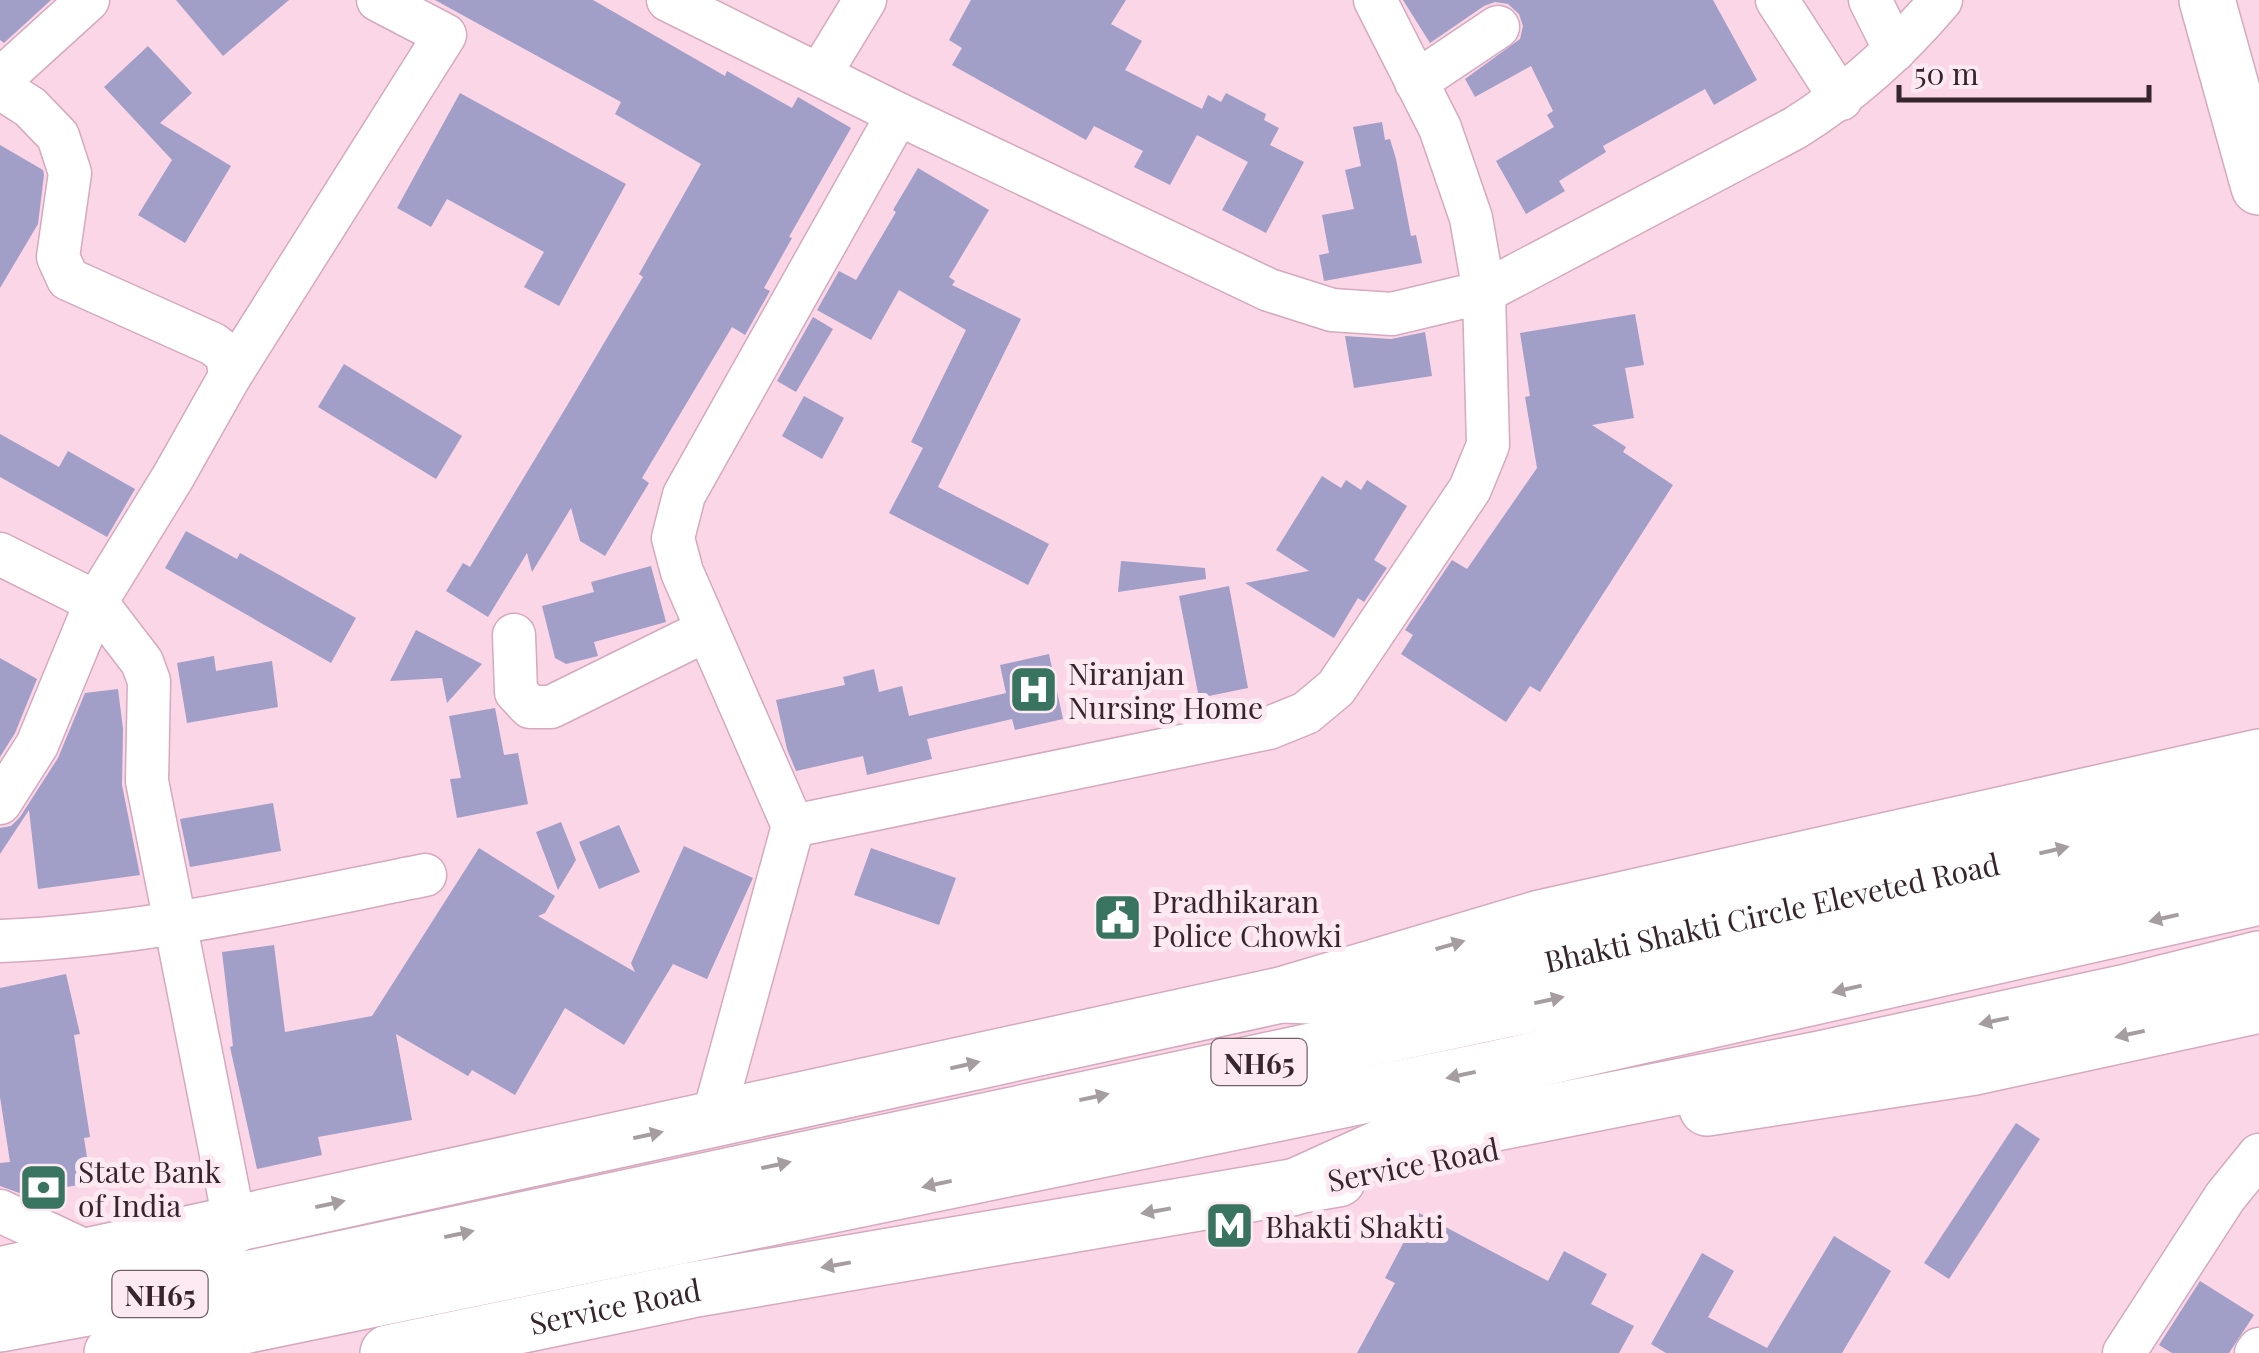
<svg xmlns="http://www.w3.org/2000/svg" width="2259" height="1353" font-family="'Playfair Display',serif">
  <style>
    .building { fill: #a19ec7 }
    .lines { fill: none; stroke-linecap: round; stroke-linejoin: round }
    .minor-casing { stroke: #d5a9be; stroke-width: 45 }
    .major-casing { stroke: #d5a9be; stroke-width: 58 }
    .highway-casing { stroke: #d5a9be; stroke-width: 58 }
    .minor { stroke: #fff; stroke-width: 42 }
    .major { stroke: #fff; stroke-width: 55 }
    .highway { stroke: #fff; stroke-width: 55 }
    .oneway { fill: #a59da0 }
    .labels { text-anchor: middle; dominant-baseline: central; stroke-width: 10; stroke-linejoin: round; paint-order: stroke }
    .shield { fill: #fce9f1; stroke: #716068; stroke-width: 2.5 }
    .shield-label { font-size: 28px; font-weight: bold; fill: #36252d }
    .poi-label { font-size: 30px; fill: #36252d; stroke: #fce9f1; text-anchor: start }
    .street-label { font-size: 30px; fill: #36252d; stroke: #fce9f1 }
  </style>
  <rect width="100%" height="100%" fill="#fbd6e7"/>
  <!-- building -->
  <g class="building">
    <polygon points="0,0 51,0 4,43 0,40"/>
    <polygon points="176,0 289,0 223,56"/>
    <polygon points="435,0 593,0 725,76 727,71 792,108 798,97 851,128 789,237 792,238 764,288 770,291 745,335 732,327 642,478 649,483 605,556 580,541 571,508 532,572 527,553 488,617 446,591 463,563 470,567 568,404 643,277 639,274 701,164 615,114 621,102"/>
    <polygon points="971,0 1126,0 1111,24 1142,41 1125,70 1202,109 1208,95 1221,102 1226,93 1266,114 1264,120 1279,128 1270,145 1304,162 1266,233 1222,210 1248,162 1197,135 1170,185 1134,167 1143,151 1094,126 1086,140 952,65 962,48 949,40"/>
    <polygon points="1403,0 1713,0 1757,80 1714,105 1705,89 1603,146 1606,152 1559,181 1565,191 1526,214 1496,161 1554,127 1547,115 1553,111 1531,66 1475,97 1465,79 1520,39 1523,26 1519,14 1508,4 1495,2 1484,6 1430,43"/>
    <polygon points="148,46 192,93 160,123 231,166 185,243 138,215 172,160 104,87"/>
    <polygon points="460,93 626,184 559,306 524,287 544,252 447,199 431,227 397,208"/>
    <polygon points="1382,122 1385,140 1390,139 1396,159 1411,236 1416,235 1422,263 1324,281 1319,255 1329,253 1322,215 1354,209 1345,170 1361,166 1353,127"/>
    <polygon points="0,145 43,170 44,175 38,224 0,288"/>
    <polygon points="918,168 989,210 949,277 955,281 952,285 1021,319 938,487 1049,544 1028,585 889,513 923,448 911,442 966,330 899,290 871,340 817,310 839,271 856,280 896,212 893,210"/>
    <polygon points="1635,314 1644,365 1625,368 1634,418 1592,425 1626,447 1623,452 1673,485 1540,692 1530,686 1506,722 1401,654 1413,635 1405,630 1452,560 1467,569 1537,468 1525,397 1530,396 1520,333"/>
    <polygon points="813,317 833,329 796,392 777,381"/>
    <polygon points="1425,332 1432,376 1354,388 1345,336 1391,339"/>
    <polygon points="344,364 462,436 436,479 318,407"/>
    <polygon points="804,396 844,418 822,459 782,436"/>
    <polygon points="0,434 59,467 68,451 135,489 107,537 0,477"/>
    <polygon points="1322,476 1341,488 1346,480 1361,490 1367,480 1407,506 1374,560 1387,568 1364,602 1358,598 1334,638 1245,583 1309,571 1276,550"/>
    <polygon points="186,531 237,559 240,553 356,618 331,663 165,568"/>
    <polygon points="1121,561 1205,568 1206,579 1118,592"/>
    <polygon points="651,566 666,622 594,642 598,656 566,664 555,658 542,606 594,592 591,582"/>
    <polygon points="1229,586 1248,688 1199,698 1179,596"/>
    <polygon points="416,630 482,664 447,703 442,678 390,681"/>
    <polygon points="1049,654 1063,719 1015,730 1012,719 927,739 932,759 867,775 863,756 796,771 787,749 776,700 845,685 843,677 874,669 879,692 902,686 909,716 1006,693 1000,665"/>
    <polygon points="214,656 216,671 272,661 278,707 187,723 177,663"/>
    <polygon points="0,658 37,679 15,733 0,757"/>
    <polygon points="118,689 123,729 122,785 140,875 38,889 29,810 0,854 0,828 11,826 20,817 58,758 85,693"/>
    <polygon points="495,708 504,755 518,753 528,804 457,818 450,779 461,778 449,716"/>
    <polygon points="273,803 281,851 190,867 180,819"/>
    <polygon points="561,822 576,860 558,890 536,832"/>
    <polygon points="619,825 640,872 599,889 579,842"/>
    <polygon points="684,846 753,878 707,979 673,964 624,1045 565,1008 515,1095 472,1070 468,1076 396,1034 412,1120 318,1137 322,1155 257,1169 230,1047 233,1046 222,952 274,945 285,1032 372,1016 479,848 555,896 545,913 538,916 635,972 631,963"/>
    <polygon points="871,848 956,878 939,925 854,895"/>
    <polygon points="66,974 80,1034 74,1035 90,1137 84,1138 91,1183 22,1194 0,1186 0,1163 10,1162 0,1097 0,988"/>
    <polygon points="2016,1123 2040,1139 1949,1279 1924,1263"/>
    <polygon points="1419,1213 1548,1281 1564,1251 1607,1274 1591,1304 1634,1326 1619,1353 1357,1353 1395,1283 1385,1278"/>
    <polygon points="1834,1236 1891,1271 1842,1353 1666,1353 1651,1344 1702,1253 1734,1271 1708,1317 1767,1348"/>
    <polygon points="2200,1281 2254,1315 2229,1353 2172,1353 2159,1345"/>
  </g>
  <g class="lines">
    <defs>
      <g id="minor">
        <path d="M668,0L898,114L1269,290L1332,310L1392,314L1484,292L1795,128C1851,93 1898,51 1941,0"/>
        <polyline points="1777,0 1841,99"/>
        <polyline points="1870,0 1895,50"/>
        <polyline points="820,74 865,0"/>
        <polyline points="0,80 88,0"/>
        <polyline points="1416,82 1498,27"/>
        <polyline points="0,88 30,107 58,136 70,173 58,257 68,279 213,344 227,355 230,376 173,477 96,602 37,745 0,803"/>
        <polyline points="230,376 445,35 378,0"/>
        <polyline points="0,554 96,602 142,662 149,681 147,781 235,1225"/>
        <polyline points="514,635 516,692 530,707 551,707 707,630"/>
        <polyline points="793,826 1269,728 1306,713 1336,688 1470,489 1488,445 1484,292 1471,218 1440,128 1375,0"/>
        <path d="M0,941C144,936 284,903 425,875"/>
        <polyline points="712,1121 793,826 682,572 673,538 684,495 898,114"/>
        <polyline points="0,1211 94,1255"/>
        <polyline points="2124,1353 2225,1197 2259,1155"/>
        <polyline points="2256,1353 2259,1349"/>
      </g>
      <g id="major">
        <polyline points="2207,0 2259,187"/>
        <polyline points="1707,1108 1975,1067 2259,1005"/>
        <polyline points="0,1275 1281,995 1540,918 2259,757"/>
        <path id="s1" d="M388,1353L691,1290L1338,1179"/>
      </g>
      <g id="highway">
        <path id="s2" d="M1281,995L1377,998L2052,851L2259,800"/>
        <polyline points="1292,1188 1389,1144 1820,1059 2131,991 2259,959"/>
        <polyline points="115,1284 235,1225"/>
        <polyline points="0,1324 261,1276 1423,1027 2259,852"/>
        <polyline points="112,1353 1493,1069 2259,897"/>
      </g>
    </defs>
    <!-- minor casing -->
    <use href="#minor" class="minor-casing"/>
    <!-- major casing -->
    <use href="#major" class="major-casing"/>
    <!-- highway casing -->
    <use href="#highway" class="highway-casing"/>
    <!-- minor -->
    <use href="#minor" class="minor"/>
    <!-- major -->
    <use href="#major" class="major"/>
    <!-- highway -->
    <use href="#highway" class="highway"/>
  </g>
  <!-- one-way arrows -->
  <defs><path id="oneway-solid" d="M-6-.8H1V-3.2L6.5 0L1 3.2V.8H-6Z" transform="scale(2.5)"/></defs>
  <g class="oneway">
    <use href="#oneway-solid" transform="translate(2054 850) rotate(-13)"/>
    <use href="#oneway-solid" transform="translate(2164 918) rotate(167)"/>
    <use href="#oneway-solid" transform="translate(1450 945) rotate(-16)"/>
    <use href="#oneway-solid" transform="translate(1847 989) rotate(167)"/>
    <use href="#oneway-solid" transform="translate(1549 1000) rotate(-12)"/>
    <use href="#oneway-solid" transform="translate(1994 1021) rotate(168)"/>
    <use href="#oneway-solid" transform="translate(2130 1034) rotate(168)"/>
    <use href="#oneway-solid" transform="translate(965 1065) rotate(-13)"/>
    <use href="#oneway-solid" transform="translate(1461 1075) rotate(168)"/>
    <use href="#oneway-solid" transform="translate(1094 1097) rotate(-12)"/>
    <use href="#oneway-solid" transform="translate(648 1135) rotate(-12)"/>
    <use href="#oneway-solid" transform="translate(776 1165) rotate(-12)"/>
    <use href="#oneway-solid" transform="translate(937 1184) rotate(168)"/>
    <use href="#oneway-solid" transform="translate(330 1204) rotate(-12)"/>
    <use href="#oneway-solid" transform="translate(1156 1211) rotate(170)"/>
    <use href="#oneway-solid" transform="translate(459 1234) rotate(-12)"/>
    <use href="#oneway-solid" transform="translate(836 1265) rotate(170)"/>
  </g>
  <!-- icons -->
  <defs>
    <symbol id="hospital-square" viewBox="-11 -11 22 22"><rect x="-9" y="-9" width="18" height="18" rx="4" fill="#38745f" stroke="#fce9f1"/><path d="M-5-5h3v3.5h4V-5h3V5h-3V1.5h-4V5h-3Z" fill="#fff"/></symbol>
    <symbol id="civic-square" viewBox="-11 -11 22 22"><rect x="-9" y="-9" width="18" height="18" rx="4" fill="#38745f" stroke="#fce9f1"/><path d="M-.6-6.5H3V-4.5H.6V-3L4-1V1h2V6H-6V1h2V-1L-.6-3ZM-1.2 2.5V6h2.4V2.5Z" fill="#fff"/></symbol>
    <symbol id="bank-square" viewBox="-11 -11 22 22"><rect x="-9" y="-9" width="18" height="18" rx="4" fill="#38745f" stroke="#fce9f1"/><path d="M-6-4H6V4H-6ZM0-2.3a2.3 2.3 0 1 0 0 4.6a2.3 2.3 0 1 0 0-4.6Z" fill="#fff"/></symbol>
    <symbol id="metro-square" viewBox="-11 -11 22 22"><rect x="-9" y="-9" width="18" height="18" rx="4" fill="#38745f" stroke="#fce9f1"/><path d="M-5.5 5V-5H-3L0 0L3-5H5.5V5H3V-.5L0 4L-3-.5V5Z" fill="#fff"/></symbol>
  </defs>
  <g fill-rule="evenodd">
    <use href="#hospital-square" x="1006" y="662" width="55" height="55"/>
    <use href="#civic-square" x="1090" y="890" width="55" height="55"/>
    <use href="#bank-square" x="16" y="1160" width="55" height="55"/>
    <use href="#metro-square" x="1202" y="1198" width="55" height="55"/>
  </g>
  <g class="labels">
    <!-- shield labels -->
    <g class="shield">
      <rect x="1211.5" y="1039" width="95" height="46" rx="8"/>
      <rect x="112.5" y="1271" width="95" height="46" rx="8"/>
    </g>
    <g class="shield-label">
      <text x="1259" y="1062">NH65</text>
      <text x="160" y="1294">NH65</text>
    </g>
    <!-- poi labels -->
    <g class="poi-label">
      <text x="1068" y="673">Niranjan<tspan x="1068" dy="34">Nursing Home</tspan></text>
      <text x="1152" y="901">Pradhikaran<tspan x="1152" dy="34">Police Chowki</tspan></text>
      <text x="78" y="1171">State Bank<tspan x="78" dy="34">of India</tspan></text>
      <text x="1265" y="1226">Bhakti Shakti</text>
    </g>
    <!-- street labels -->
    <g class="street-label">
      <text stroke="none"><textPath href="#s2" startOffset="500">Bhakti Shakti Circle Eleveted Road</textPath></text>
      <text transform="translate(1413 1164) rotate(-11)">Service Road</text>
      <text stroke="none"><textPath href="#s1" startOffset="232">Service Road</textPath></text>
    </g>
  </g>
  <!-- scale -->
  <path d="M1899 85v15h250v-15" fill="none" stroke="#36252d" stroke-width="5"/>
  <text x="1914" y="85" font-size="30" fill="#36252d" stroke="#fce9f1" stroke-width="8" paint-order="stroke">50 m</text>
</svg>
